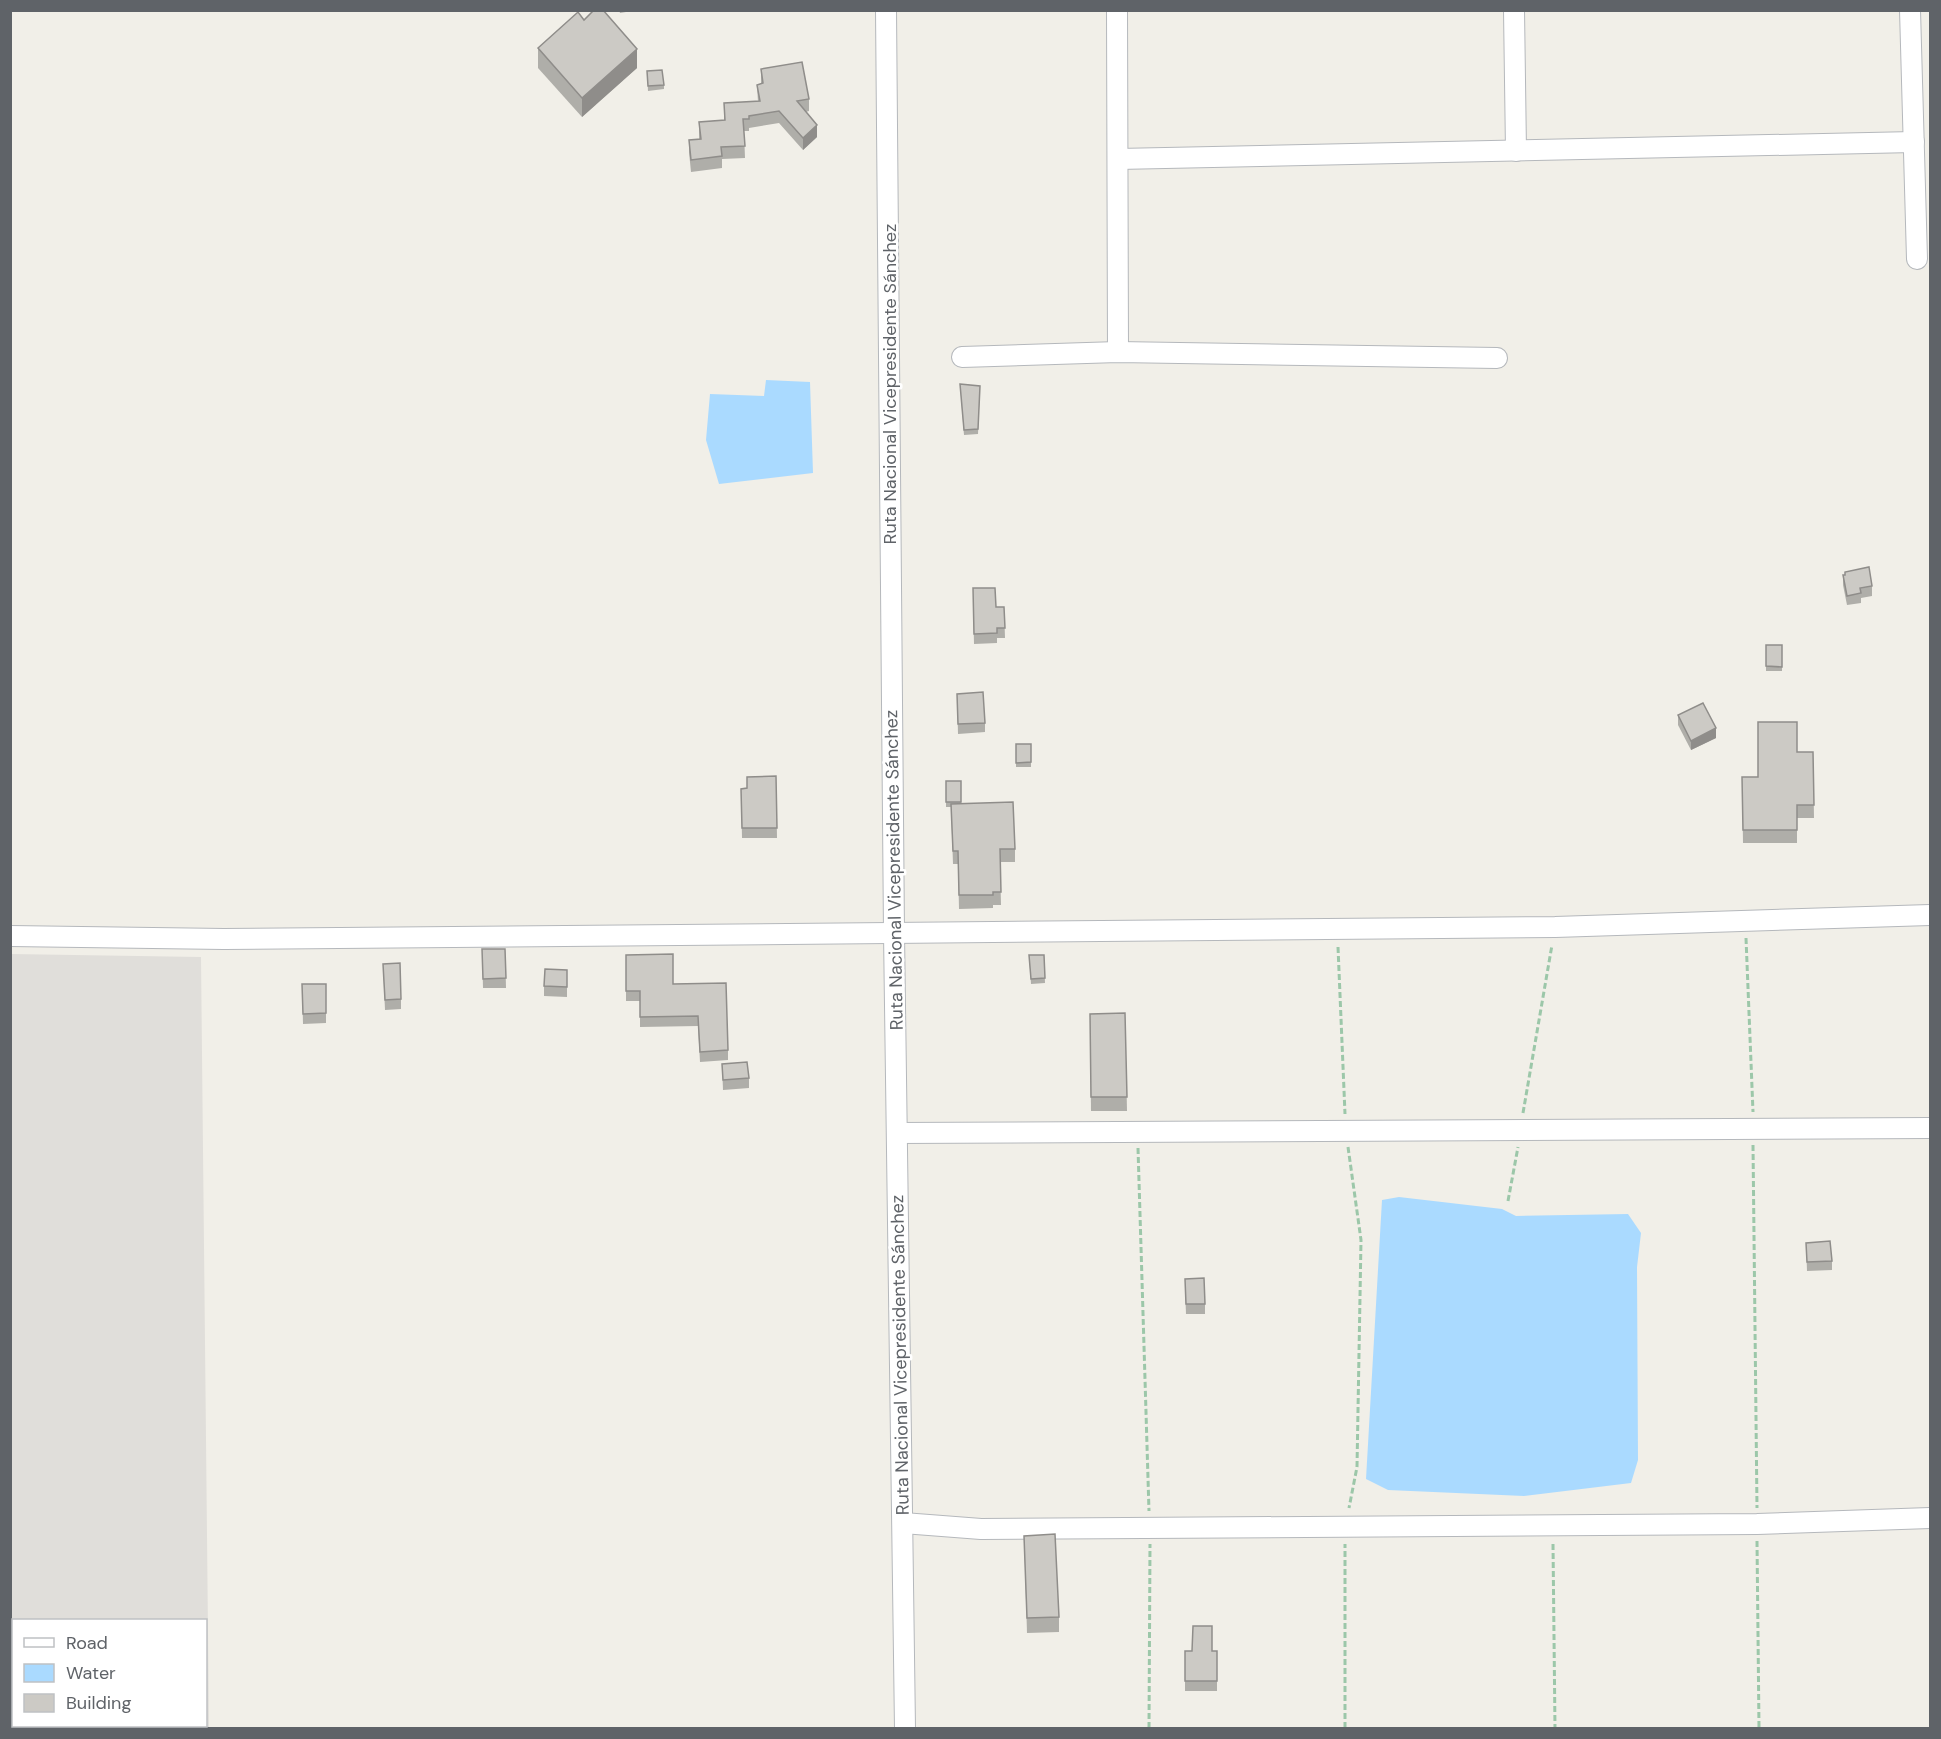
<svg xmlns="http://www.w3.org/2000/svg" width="1941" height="1739" font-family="'DM Sans',sans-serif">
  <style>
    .industrial { fill: #e0deda; fill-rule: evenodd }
    .water { fill: #aadaff }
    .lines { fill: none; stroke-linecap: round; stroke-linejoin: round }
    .minor-casing { stroke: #b5b8bc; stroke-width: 22 }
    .path { stroke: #9cc7a9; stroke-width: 3; stroke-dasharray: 6 3; stroke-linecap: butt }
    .minor { stroke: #fff; stroke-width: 20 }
    .wall { fill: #afaea9 }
    .shaded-wall { fill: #8f8d8a }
    .building { fill: #cccac5; stroke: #8f8d8a; stroke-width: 1.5 }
    .labels { text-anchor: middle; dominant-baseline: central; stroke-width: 5; stroke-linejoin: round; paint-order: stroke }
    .street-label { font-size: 18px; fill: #5f6368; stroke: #fff }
  </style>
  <rect width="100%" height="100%" fill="#f1efe8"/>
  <!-- industrial -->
  <path class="industrial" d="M11,954L201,957L209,1728H11ZM14,1620H206V1726H14Z"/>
  <!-- water -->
  <g class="water">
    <polygon points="766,380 810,382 813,473 719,484 706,440 710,394 764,396"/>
    <polygon points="1399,1197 1502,1209 1516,1216 1628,1214 1641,1233 1637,1267 1638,1460 1631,1483 1524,1496 1388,1490 1366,1479 1382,1200"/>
  </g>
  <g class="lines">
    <defs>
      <g id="minor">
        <polyline points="886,10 894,933 905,1728"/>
        <polyline points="1117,10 1118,352"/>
        <polyline points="1514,10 1516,151"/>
        <polyline points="1910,10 1917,259"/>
        <polyline points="1118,159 1914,142"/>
        <polyline points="962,357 1118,352 1497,358"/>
        <polyline points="10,936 224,939 1555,927 1930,915"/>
        <polyline points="897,1133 1930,1128"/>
        <polyline points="903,1523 981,1529 1757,1524 1930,1518"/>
      </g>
    </defs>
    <!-- minor casing -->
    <use href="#minor" class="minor-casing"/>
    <!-- path -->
    <g class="path">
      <polyline points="1746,938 1753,1112"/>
      <polyline points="1338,947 1345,1114"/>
      <polyline points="1523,1113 1552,945"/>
      <polyline points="1753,1145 1757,1508"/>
      <polyline points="1348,1147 1361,1240 1357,1467 1349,1508"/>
      <polyline points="1138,1148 1149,1511"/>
      <polyline points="1508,1201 1518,1147"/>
      <polyline points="1757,1541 1759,1728"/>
      <polyline points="1553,1544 1555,1728"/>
      <polyline points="1149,1728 1150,1544"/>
      <polyline points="1345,1728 1345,1544"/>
    </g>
    <!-- minor -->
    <use href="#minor" class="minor"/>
  </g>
  <!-- wall -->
  <g class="wall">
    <polygon points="619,10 638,10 620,13"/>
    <polygon points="584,20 637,68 582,117 538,68 538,48"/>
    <polygon points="761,69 809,99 809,111 806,112 817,137 803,150 779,123 749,128 749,131 744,131 745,158 722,159 722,168 691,172 689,152 689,140 699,139 699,122 724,120 724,103 758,102 757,85 761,84"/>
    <polygon points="647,71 664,85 664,89 648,91"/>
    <polygon points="960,384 980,386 978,434 964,435"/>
    <polygon points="1843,575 1872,586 1872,596 1861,598 1861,603 1847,605 1843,585"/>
    <polygon points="973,598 996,607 1004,607 1005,638 997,638 997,643 974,644"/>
    <rect x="1766" y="645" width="16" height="26"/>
    <polygon points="957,694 985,723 985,732 958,734"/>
    <polygon points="1678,715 1716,738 1691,750 1678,725"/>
    <rect x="1016" y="744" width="15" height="23"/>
    <polygon points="1797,752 1813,752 1814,818 1797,818 1797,843 1743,843 1742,777 1758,777"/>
    <polygon points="776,776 777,838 742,838 741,789 747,788"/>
    <polygon points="946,781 961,781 961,804 1015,849 1015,862 1000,862 1001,905 993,905 993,908 959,909 958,864 953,864 951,807 946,807"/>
    <polygon points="482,949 505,949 506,988 483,988"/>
    <polygon points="626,955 673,984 728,1050 728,1060 700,1062 698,1026 640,1027 640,1001 626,1001"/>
    <polygon points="1029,955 1044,955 1045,983 1031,984"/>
    <polygon points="383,964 401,999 401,1009 385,1010"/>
    <polygon points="567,970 567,997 544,996 544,986"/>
    <polygon points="302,984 326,984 326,1023 303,1024"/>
    <polygon points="1125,1013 1127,1111 1091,1111 1090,1014"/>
    <polygon points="722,1064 749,1078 749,1088 723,1090"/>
    <polygon points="1806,1243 1832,1261 1832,1270 1807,1271"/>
    <polygon points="1185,1288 1205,1304 1205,1314 1186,1314"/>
    <polygon points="1024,1536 1059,1617 1059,1632 1027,1633"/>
    <rect x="1185" y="1651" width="32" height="40"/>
  </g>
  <!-- shaded-wall -->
  <g class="shaded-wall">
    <polygon points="637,49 637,68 582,117 582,98"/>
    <polygon points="817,125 817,137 803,150 803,138"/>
    <polygon points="1716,728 1716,738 1691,750 1691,741"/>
  </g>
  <!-- building -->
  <g class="building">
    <polygon points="594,10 603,10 637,49 582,98 538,48 578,12 584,20"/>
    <polygon points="802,62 809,99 797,101 817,125 803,138 779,111 749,116 749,119 743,119 745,146 721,147 722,156 691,160 689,140 701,139 699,122 725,120 724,103 760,101 757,85 763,83 761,69"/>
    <polygon points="662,70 664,85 648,86 647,71"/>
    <polygon points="960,384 980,386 978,429 964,430"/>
    <polygon points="1869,567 1872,586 1860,588 1861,593 1847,596 1843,575 1845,575 1845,572"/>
    <polygon points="973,588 995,588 996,607 1004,607 1005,628 997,628 997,633 974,634"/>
    <polygon points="1766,645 1782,645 1782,667 1766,666"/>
    <polygon points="983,692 985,723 958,724 957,694"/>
    <polygon points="1703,703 1716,728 1691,741 1678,715"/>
    <polygon points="1758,722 1797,722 1797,752 1813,752 1814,805 1797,805 1797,830 1743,830 1742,777 1758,777"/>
    <polygon points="1016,744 1031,744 1031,762 1016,763"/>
    <polygon points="776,776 777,828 742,828 741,789 747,788 747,777"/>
    <rect x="946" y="781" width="15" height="21"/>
    <polygon points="1013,802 1015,849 1000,849 1001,892 993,892 993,895 959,895 958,851 953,851 951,804"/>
    <polygon points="482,949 505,949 506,978 483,979"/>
    <polygon points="673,954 673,984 726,983 728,1050 700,1052 698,1016 640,1017 640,991 626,991 626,955"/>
    <polygon points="1029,955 1044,955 1045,978 1031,979"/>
    <polygon points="400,963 401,999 385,1000 383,964"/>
    <polygon points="545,969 567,970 567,987 544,986"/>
    <polygon points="302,984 326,984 326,1013 303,1014"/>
    <polygon points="1125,1013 1127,1097 1091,1097 1090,1014"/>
    <polygon points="747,1062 749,1078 723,1080 722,1064"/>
    <polygon points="1830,1241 1832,1261 1807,1262 1806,1243"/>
    <polygon points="1204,1278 1205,1304 1186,1304 1185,1279"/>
    <polygon points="1055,1534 1059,1617 1027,1618 1024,1536"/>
    <polygon points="1193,1626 1212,1626 1212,1651 1217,1651 1217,1681 1185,1681 1185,1651 1192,1651"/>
  </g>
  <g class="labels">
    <!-- street labels -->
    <g class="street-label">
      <text transform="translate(890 384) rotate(-90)">Ruta Nacional Vicepresidente Sánchez</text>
      <text transform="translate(894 870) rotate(-91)">Ruta Nacional Vicepresidente Sánchez</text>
      <text transform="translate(900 1355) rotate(-91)">Ruta Nacional Vicepresidente Sánchez</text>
    </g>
  </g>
  <!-- border -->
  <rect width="1941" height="1739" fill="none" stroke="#5f6368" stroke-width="24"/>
  <!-- legend -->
  <rect x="12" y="1619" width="195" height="108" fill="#ffffff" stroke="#bfc1c3" stroke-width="1.5"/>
  <rect x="24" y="1638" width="30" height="9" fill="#ffffff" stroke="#bfc1c3" stroke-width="1.5"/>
  <text x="66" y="1649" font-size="18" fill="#5f6368">Road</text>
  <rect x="24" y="1664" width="30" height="18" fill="#aadaff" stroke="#bfc1c3" stroke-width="1.5"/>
  <text x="66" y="1679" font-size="18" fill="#5f6368">Water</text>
  <rect x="24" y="1694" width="30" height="18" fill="#cccac5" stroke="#bfc1c3" stroke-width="1.5"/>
  <text x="66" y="1709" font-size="18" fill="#5f6368">Building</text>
</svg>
